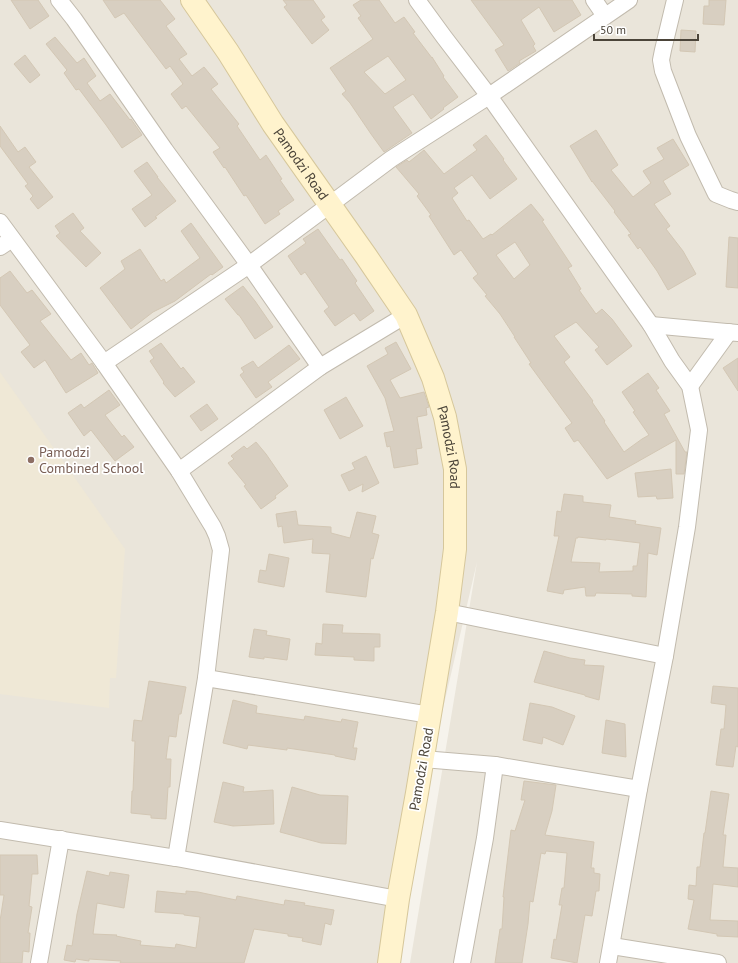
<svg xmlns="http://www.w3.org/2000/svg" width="738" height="963" font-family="'PT Sans',sans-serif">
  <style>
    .residential { fill: #eae5da }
    .education { fill: #efe8d6 }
    .building { fill: #d8cfc1; stroke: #d3c7b4; fill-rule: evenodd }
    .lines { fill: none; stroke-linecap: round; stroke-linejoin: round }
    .street-casing { stroke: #c2bbae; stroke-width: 18 }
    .secondary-casing { stroke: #d6c79b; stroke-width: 24 }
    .street { stroke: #fff; stroke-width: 16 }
    .secondary { stroke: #fff3cd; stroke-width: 22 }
    .education-dot { fill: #8d6e63; stroke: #fff; stroke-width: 1.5 }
    .labels { text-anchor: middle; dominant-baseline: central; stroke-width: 3.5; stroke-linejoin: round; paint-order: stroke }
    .street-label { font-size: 14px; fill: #4b4439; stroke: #fff }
    .education-label { font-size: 14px; fill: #785e54; stroke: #fff; text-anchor: start }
  </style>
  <rect width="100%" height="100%" fill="#f6f3ec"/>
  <!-- residential -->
  <polygon class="residential" points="0,0 738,0 738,963 410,963 477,562 384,963 0,963"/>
  <!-- education -->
  <polygon class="education" points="0,372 125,549 116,678 110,678 109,708 0,694"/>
  <!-- building -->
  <g class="building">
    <polygon points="11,0 38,0 49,16 30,29"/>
    <polygon points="103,0 160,0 175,19 166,26 187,54 179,59 192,76 204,67 218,84 211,89 239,124 237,126 260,160 266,155 282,179 280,180 294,200 278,211 280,214 265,224 246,195 244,196 225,167 224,168 213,152 220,148 186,106 182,109 171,94 183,84 170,66 166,69 124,13 115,18"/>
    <polygon points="283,0 313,0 325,17 321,20 329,30 312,44 284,7 287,5"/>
    <path d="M361,0H379L395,23L404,17L415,32L413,33L432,58V57L444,76L443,77L458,97L443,108L444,109L431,119L413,94L393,107L412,133L384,152L371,134L350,103L342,94L346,91L330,68L373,39L358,18L361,16L353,5ZM388,56L406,80L385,94L364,72Z"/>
    <polygon points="471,0 572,0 581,15 554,32 539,7 521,20 535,44 533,46 536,51 519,61 520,63 508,71 495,50 504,45"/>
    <polygon points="709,0 726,0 724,25 703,24 704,6 709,6"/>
    <polygon points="681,30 696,31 695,52 680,51"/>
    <polygon points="55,37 77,63 84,58 96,76 87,83 100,101 110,94 130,120 131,119 142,135 122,148 106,125 79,89 76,90 64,73 67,70 46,44"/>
    <polygon points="25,55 40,75 30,83 14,64"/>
    <polygon points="0,126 18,152 25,147 36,162 29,167 53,197 38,209 30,199 33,196 25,186 28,184 0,146"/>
    <polygon points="596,130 618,165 611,170 633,197 651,183 643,171 664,159 657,148 673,139 689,165 663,181 671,194 654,204 670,226 666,229 683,251 696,274 668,290 657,271 640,247 638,249 628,235 631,234 614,212 615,211 592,181 592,182 570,146"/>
    <path d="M486,135L504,159L503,160L517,179L490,199L472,175L454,188L458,193L452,198L467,221L469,220L483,239L491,234L492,235L531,204L544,220L542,221L572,266L568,268L581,289L579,290L596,314L602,309L612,319L632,346L607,365L595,350L599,347L576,322L554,336L570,357L564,362L593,401L592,402L605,421L604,422L624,452L642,439L649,435L633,412L635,411L622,392L648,373L659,388L656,390L670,411L664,414L685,452H687L684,474H676V440L607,479L578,440L574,442L565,428L572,423L529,364L531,363L514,337H515L500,314L485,296L487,295L473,278L478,274L461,250L454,255L429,216L431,215L417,196L419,194L396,167L407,160L409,162L424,150L444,174L477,150L473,145ZM515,242L530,265L514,279L496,255Z"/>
    <polygon points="147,162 158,177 157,177 176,201 155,217 157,218 145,227 132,209 152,195 134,171"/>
    <polygon points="73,213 84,228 80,231 101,253 86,267 56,236 60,233 55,226"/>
    <polygon points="191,223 223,267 212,275 211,274 175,301 153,312 131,329 100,288 125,269 121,261 140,249 161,281 164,279 166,283 200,258 181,231"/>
    <polygon points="318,229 340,260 342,259 357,281 355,283 374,311 360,321 354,313 335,326 324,311 329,307 305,272 301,275 288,256 306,243 303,239"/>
    <polygon points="729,237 738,238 738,288 726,287"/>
    <polygon points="10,271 27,293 32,290 51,314 40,321 71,360 81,353 89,365 92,363 98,373 66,393 45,360 34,368 21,352 30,345 0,305 0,278"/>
    <polygon points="243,286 255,301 273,327 255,339 239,315 238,315 225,299"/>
    <polygon points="396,342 411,369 390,380 400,398 424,392 429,407 426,408 427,415 417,417 422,448 416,449 418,464 394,468 390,446 387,447 384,433 394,431 385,398 367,366 388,354 385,348"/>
    <polygon points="161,343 181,369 183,367 195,382 175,397 163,383 164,382 150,361 154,358 149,351"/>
    <polygon points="289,345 300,359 268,382 272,387 256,398 240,375 244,372 241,368 253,361 258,368"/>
    <polygon points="738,358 738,391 723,368"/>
    <polygon points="109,390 120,405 105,415 122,437 124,435 134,447 115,461 91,430 84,436 68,413 81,404 84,408"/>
    <polygon points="346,397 363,426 340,439 324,410"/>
    <polygon points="207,404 218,419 201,431 190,416"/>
    <polygon points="256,442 266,454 288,486 275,496 276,498 261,509 244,486 246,485 228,463 234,459 231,456 244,446 247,449"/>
    <polygon points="366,456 379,483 362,492 363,484 349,491 341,475 355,469 352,463"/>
    <polygon points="671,469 673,498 657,499 656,496 638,497 635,473"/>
    <path d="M564,494L583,496V502L611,505L609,517L636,521L635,524L661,528L657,555L648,553L646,597L632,596V594L596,593L595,596H586L585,587L564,590L563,594L547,591L559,536H554L557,511L561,512ZM578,537L606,540V539L640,543L637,566H633V571L599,572L600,563L571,562L576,538H578Z"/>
    <polygon points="296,511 298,525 331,527 331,533 350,538 357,512 376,516 372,533 379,535 373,559 371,558 366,597 326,592 330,554 312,553 313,539 284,543 282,526 278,527 276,514"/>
    <polygon points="269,554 289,558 284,587 258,582 260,570 266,571"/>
    <polygon points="323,624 343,625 342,633 380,634 380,647 374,647 374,661 354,660 354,657 315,655 316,643 322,644"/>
    <polygon points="254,629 267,631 266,635 290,639 287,660 264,657 264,659 249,657"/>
    <polygon points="544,651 570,658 585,660 584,665 604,666 599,700 585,696 585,695 534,682"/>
    <polygon points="149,681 186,687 181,714 179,714 176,737 169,736 166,759 171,759 170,787 168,787 166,819 151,818 151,815 131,813 132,791 133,791 135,741 132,741 134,720 142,721"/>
    <polygon points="713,686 738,688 738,747 736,746 733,767 716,765 721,729 724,729 726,705 711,703"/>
    <polygon points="233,700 257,706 256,713 304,720 305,716 341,722 342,719 358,722 353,748 357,748 355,760 335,756 335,755 287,748 287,750 248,745 247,749 223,743"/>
    <polygon points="530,703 552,707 575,716 563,745 543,737 542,744 523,740"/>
    <polygon points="606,720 625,724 626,757 602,753"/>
    <polygon points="524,781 556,785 552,811 545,835 594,842 591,868 594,868 594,873 600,874 599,891 596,891 592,916 585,915 577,963 551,958 554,939 556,940 562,905 559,905 562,888 564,888 567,853 546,851 545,854 541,853 533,902 530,901 528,924 522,963 495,963 500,929 502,929 504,897 503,897 511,830 515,831 525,800 521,800"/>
    <polygon points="223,782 244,787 243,792 273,790 274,824 233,826 214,822"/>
    <polygon points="292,787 320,795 348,796 346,844 321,843 280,832"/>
    <polygon points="711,791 729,794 723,835 726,835 723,867 738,868 738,887 713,884 710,920 738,921 738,937 717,936 717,934 688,929 694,900 688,899 689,885 696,886 697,867 700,867 704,833 705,833"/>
    <polygon points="0,855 37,855 38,874 32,874 29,906 32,907 28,933 30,933 29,952 23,951 22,963 0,963 0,921 4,895 0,895"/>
    <polygon points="87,871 109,876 110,872 129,875 124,908 97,903 93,934 117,935 116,936 141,941 140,945 175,948 176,944 196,948 200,917 184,915 184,914 155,912 157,891 186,894 186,891 198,892 236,900 237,896 284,905 285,900 305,903 304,905 334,910 331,925 325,923 321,945 302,941 303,938 288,936 288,934 254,929 244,963 120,963 121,961 89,959 89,961 76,959 75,962 64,960 67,945 72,946 77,914"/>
  </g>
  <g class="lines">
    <defs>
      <g id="street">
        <polyline points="59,0 74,19 165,150 249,265 320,367"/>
        <polyline points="417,0 444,37 489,96 651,325 672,361 690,386 699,430 687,527 665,656 639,789 608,963"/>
        <polyline points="594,0 605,16"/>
        <polyline points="675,0 663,50 661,60 663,71 688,136 716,194 731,200 738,202"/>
        <polyline points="0,222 104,363 179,471 213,527 217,536 221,550 206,678 176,858"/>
        <polyline points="0,247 12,239"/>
        <polyline points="651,325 738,333"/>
        <polyline points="104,363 249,265 391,159 489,96 629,0"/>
        <polyline points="690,386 729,332"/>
        <polyline points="179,471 320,367 406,315"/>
        <polyline points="447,612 665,656"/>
        <polyline points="206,678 430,715"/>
        <polyline points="423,759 495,765 639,789"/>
        <polyline points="0,830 176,858 398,899"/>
        <polyline points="612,946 718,963"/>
        <polyline points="39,963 61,839"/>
        <polyline points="462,963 485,838 495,765"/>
      </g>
      <g id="secondary">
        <path id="s1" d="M192,0L228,52L273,124L366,256L406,315L433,378L445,417L455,469V549L447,612L417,793L398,899L389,963"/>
      </g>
    </defs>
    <!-- street casing -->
    <use href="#street" class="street-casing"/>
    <!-- secondary casing -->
    <use href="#secondary" class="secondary-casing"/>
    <!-- street -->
    <use href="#street" class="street"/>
    <!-- secondary -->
    <use href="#secondary" class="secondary"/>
  </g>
  <!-- markers -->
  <circle class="education-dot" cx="31" cy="460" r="4"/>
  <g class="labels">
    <!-- street labels -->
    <g class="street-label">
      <text stroke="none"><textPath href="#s1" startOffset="197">Pamodzi Road</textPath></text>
      <text stroke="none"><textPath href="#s1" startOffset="521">Pamodzi Road</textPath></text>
      <text transform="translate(421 769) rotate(-80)">Pamodzi Road</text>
    </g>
    <!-- education labels -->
    <g class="education-label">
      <text x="39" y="452">Pamodzi<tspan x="39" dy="16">Combined School</tspan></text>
    </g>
  </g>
  <!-- scale -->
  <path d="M594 34v6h104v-6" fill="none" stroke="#4b4439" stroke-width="2"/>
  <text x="600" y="34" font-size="12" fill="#4b4439" stroke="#ffffff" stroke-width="3" paint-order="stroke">50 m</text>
</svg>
